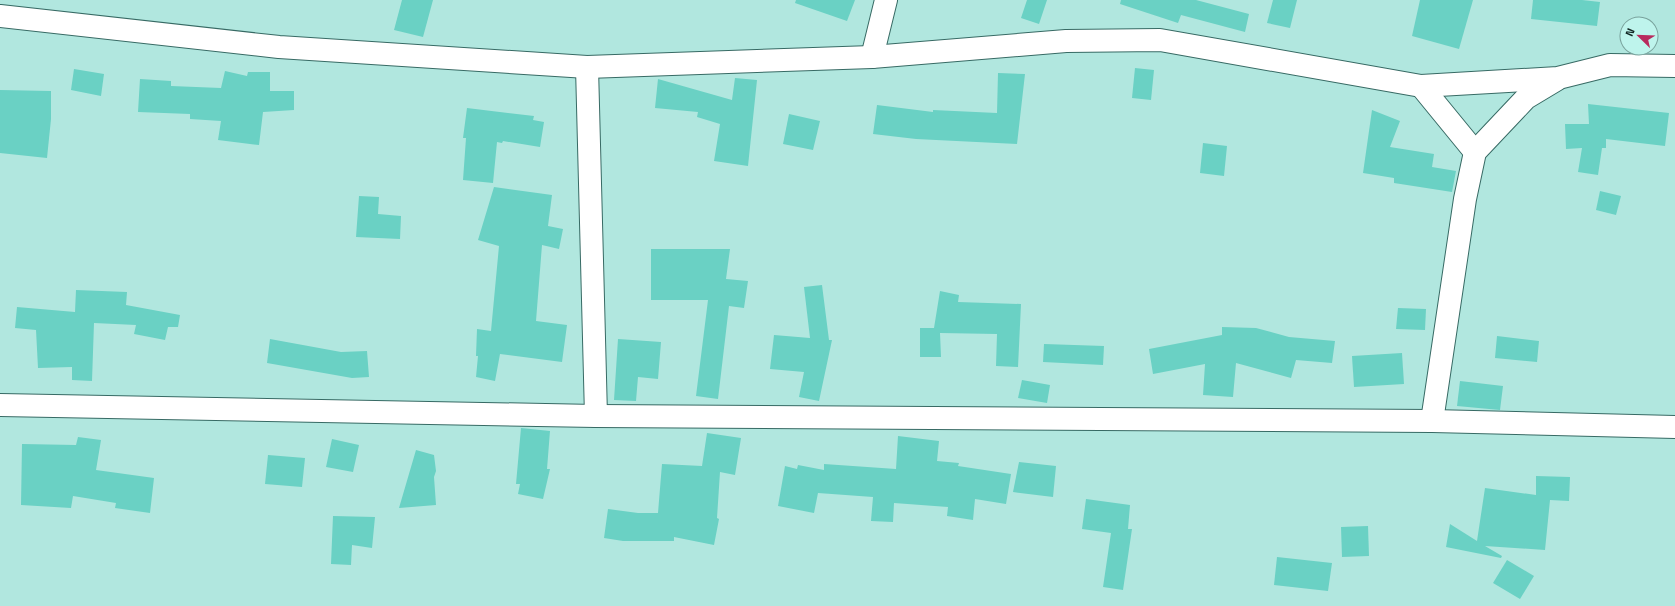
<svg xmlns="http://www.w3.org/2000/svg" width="1675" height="606" font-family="'Titillium Web',sans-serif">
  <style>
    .building { fill: #6ad1c4 }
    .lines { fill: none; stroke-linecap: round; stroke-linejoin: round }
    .street-casing { stroke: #376a64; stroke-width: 24 }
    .street { stroke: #fff; stroke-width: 22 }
  </style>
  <rect width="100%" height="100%" fill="#b1e7df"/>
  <!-- building -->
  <g class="building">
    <polygon points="402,0 433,0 423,37 394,30"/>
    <polygon points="796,0 855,0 847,21 795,3"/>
    <polygon points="1027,0 1047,0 1039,24 1021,18"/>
    <polygon points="1121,0 1196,0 1249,14 1245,32 1181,15 1178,23 1120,4"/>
    <polygon points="1273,0 1297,0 1290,28 1267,23"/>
    <polygon points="1420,0 1473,0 1459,49 1412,36"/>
    <polygon points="1533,0 1582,0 1600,2 1597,26 1531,19"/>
    <polygon points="1135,68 1154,70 1151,100 1132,98"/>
    <polygon points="74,69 104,74 101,96 71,90"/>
    <polygon points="225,71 247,76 248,72 270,72 270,91 294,91 294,110 263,112 259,145 218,140 221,121 190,119 190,114 138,112 140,79 171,81 171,86 221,88"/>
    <polygon points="998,73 1025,74 1017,144 916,139 873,134 877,105 933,112 933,110 997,113"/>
    <polygon points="735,78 757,80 748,166 714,161 720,124 697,117 698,112 655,108 658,79 732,100"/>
    <polygon points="0,90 51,91 51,119 47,158 0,153"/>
    <polygon points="1588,104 1669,113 1665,146 1606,139 1606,148 1602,148 1598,175 1578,172 1582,148 1566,149 1565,124 1589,124"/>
    <polygon points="467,108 534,116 533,120 544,122 540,147 503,141 502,143 497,142 493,183 463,180 466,138 463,138"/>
    <polygon points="1372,110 1400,121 1390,147 1434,154 1432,167 1456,171 1452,192 1394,183 1394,178 1363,173"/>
    <polygon points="789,114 820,121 813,150 783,144"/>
    <polygon points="1203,143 1227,146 1224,176 1200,173"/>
    <polygon points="494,187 552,195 548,226 563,229 559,249 542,245 536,321 567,325 562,362 500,354 495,381 476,377 478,356 476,356 477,329 491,331 499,246 478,240"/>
    <polygon points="1600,191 1621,196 1616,215 1596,210"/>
    <polygon points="359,196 379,197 378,214 401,216 400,239 356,237"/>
    <polygon points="651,249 730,249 726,279 748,281 744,308 729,306 718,399 696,396 708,300 651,300"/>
    <polygon points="822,285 829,340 832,340 819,401 799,397 804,372 770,369 774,335 810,338 804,287"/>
    <polygon points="76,290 127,292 126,305 180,315 178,327 168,327 165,340 134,334 136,325 94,323 92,381 72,380 72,367 38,368 36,330 15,328 17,307 75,312"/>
    <polygon points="940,291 959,295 958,302 1021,304 1018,367 996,366 997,334 940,333 941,357 920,357 920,328 934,328"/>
    <polygon points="1398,308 1426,309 1425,330 1396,329"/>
    <polygon points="1222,327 1256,328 1289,337 1335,341 1332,363 1296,360 1291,378 1236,363 1233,397 1203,395 1205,364 1153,374 1149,349 1222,335"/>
    <polygon points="1497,336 1539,341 1537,362 1495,358"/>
    <polygon points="270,339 341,352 367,351 369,377 352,378 267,363"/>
    <polygon points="618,339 661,342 658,379 638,377 636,401 614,400"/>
    <polygon points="1044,344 1104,346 1103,365 1043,362"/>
    <polygon points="1402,353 1404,384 1354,387 1352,356"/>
    <polygon points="1022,380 1050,385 1047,403 1018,398"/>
    <polygon points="1460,381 1503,386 1500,410 1457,406"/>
    <polygon points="521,428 550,431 547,469 550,469 543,499 518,494 520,484 516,484"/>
    <polygon points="707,433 741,438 735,475 720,472 717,518 719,519 714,545 674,537 674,541 623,541 604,538 608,509 638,513 658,513 662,464 702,466"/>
    <polygon points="898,436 939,441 937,461 959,463 958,466 1011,474 1006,504 975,499 973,520 947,516 948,507 894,503 893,522 871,521 873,497 818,493 814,513 778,506 785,466 797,469 798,465 824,470 824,464 896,469"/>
    <polygon points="78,437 101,440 96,470 154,478 150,513 115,508 116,503 73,496 71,508 21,505 22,444 76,445"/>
    <polygon points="332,439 359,445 353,472 326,467"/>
    <polygon points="416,450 434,455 436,471 434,477 436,505 399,508"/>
    <polygon points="268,455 305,458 302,487 265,484"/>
    <polygon points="1019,462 1056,466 1053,497 1013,492"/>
    <polygon points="1536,476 1570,477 1569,501 1550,500 1545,550 1485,546 1502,556 1501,558 1446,547 1450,524 1477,541 1485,488 1536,495"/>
    <polygon points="1086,499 1130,505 1128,529 1132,529 1123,590 1103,587 1111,533 1082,529"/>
    <polygon points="333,516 375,517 372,548 352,545 351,565 331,564"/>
    <polygon points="1368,526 1369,556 1342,557 1341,527"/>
    <polygon points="1277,557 1332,563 1328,591 1274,585"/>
    <polygon points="1507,560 1534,576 1520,599 1493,583"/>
  </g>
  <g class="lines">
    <defs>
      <g id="street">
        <polyline points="0,16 279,47 587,67 872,57 1066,41 1160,40 1421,86 1558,78 1610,65 1675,66"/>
        <polyline points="872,57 886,0"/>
        <polyline points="587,67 596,416"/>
        <polyline points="1421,86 1475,152"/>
        <polyline points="0,405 596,416 1432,421 1675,427"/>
        <polyline points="1432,421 1465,199 1475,152 1526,98 1556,80"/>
      </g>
    </defs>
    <!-- street casing -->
    <use href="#street" class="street-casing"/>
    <!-- street -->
    <use href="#street" class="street"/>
  </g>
  <!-- north arrow -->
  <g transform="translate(1639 36) rotate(293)"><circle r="19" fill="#bef4ec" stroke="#79a29c"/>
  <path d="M0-3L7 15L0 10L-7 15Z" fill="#b82a5d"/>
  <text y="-6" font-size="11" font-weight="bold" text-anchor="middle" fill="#112623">N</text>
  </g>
</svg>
